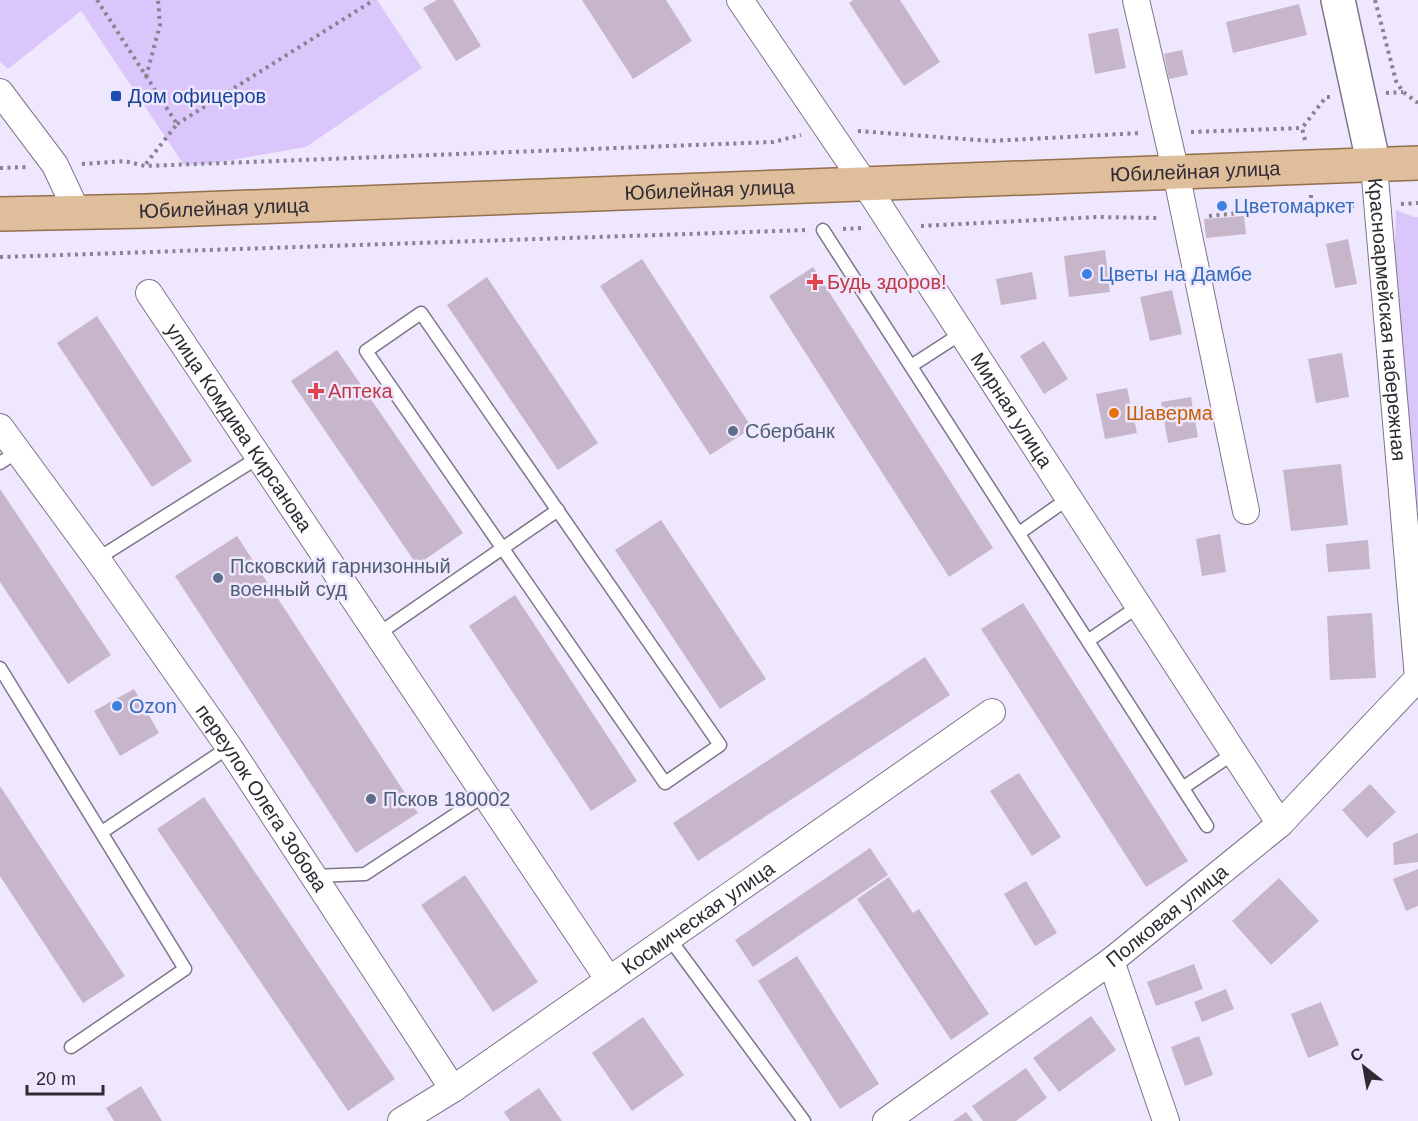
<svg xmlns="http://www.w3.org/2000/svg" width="1418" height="1121" font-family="Helvetica,sans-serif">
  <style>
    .green { fill: #dbc6fc }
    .building { fill: #c7b6ca }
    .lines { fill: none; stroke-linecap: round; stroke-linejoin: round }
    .lane-casing { stroke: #7d7589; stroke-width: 15 }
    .street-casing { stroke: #7d7589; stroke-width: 28 }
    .secondary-casing { stroke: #7d7589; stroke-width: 36 }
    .primary-casing { stroke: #936f4d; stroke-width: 36 }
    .path { stroke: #888291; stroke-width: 4; stroke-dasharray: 3 4.5; stroke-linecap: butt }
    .lane { stroke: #fff; stroke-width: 12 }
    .street { stroke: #fff; stroke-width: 26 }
    .secondary { stroke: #fff; stroke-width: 33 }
    .primary { stroke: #dfbe9c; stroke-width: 33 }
    .transit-dot { fill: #1a4fb4; stroke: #efe7fe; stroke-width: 2 }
    .shop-dot { fill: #3f7fe0; stroke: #efe7fe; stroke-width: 2 }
    .health-dot { fill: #e0444e; stroke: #efe7fe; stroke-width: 2 }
    .food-dot { fill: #e8710a; stroke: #efe7fe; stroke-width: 2 }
    .service-dot { fill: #5c6f8a; stroke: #efe7fe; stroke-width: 2 }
    .labels { text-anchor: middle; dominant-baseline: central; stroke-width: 5; stroke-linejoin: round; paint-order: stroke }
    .transit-label { font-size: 20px; fill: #164399; stroke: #efe7fe; text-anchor: start }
    .street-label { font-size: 20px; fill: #2f2b34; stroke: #efe7fe }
    .shop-label { font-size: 20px; fill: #366cbe; stroke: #efe7fe; text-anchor: start }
    .health-label { font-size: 20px; fill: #be3a42; stroke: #efe7fe; text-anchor: start }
    .food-label { font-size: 20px; fill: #c56008; stroke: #efe7fe; text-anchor: start }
    .service-label { font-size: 20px; fill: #4e5e75; stroke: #efe7fe; text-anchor: start }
  </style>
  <rect width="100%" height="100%" fill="#efe7fe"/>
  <!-- green -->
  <g class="green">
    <polygon points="0,0 377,0 422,68 306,147 209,164 184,165 81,11 8,69 0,62"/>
    <polygon points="1396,210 1414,217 1418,217 1418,512 1393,296"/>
  </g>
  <!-- building -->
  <g class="building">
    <polygon points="437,0 453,0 481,46 456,61 423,8"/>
    <polygon points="582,0 666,0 692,41 633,79"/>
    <polygon points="853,0 900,0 940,62 904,86 849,3"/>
    <polygon points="1299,4 1307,35 1233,53 1226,22"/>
    <polygon points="1118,28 1126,68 1095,74 1088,34"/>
    <polygon points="1182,50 1188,75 1169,79 1164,54"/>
    <polygon points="1244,216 1246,234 1206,238 1204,219"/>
    <polygon points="1348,239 1357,284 1335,288 1326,244"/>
    <polygon points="1105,250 1110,292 1069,297 1064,256"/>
    <polygon points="642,259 752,428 710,455 600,286"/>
    <polygon points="813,267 993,548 949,577 769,296"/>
    <polygon points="1032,272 1037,299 1001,305 996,279"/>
    <polygon points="487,277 598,443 558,470 447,305"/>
    <polygon points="1172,290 1182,334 1150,341 1140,297"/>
    <polygon points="97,316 192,461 152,487 57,343"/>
    <polygon points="1044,341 1068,379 1044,394 1020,356"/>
    <polygon points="337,350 463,533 417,565 291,381"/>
    <polygon points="1342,353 1349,397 1316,403 1308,359"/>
    <polygon points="1127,388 1137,433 1105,439 1096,394"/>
    <polygon points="1191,397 1198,437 1168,443 1161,402"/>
    <polygon points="1341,464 1348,525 1291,531 1283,470"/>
    <polygon points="0,489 111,655 68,684 0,582"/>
    <polygon points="661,520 766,679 720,709 615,550"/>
    <polygon points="1220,534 1226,572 1202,576 1196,539"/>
    <polygon points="237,536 418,813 356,853 175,576"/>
    <polygon points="1368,540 1370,569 1328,572 1326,544"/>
    <polygon points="515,595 637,781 591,811 469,626"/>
    <polygon points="1023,603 1188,861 1146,887 981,629"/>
    <polygon points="1372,613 1376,678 1330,680 1327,616"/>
    <polygon points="925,657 950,695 698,861 673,823"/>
    <polygon points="134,689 159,733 120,756 94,711"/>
    <polygon points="1019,773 1061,837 1032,856 990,791"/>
    <polygon points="1370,784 1396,812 1367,838 1342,810"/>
    <polygon points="0,786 125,976 83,1003 0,876"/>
    <polygon points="204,797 395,1079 348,1111 157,829"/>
    <polygon points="1418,833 1418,862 1394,865 1393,843"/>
    <polygon points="870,848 888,875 753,967 735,940"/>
    <polygon points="1418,869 1418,906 1406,911 1393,879"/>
    <polygon points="465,875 538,982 493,1012 421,905"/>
    <polygon points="889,877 913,913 919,909 989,1014 951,1040 857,899"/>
    <polygon points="1279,878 1319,921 1271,965 1232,921"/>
    <polygon points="1026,881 1057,933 1035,946 1004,894"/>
    <polygon points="797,956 879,1084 840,1109 758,981"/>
    <polygon points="1194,964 1203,989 1156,1006 1147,982"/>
    <polygon points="1226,989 1234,1009 1202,1022 1194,1002"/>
    <polygon points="1321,1002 1339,1045 1308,1058 1291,1014"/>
    <polygon points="1091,1016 1116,1050 1059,1092 1033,1058"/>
    <polygon points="643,1017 684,1075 632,1111 592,1053"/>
    <polygon points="1199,1036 1213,1075 1185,1086 1171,1047"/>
    <polygon points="1026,1068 1047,1098 1016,1121 983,1121 972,1106"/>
    <polygon points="141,1086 162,1121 114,1121 106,1108"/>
    <polygon points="539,1088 562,1121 510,1121 504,1112"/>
    <polygon points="966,1112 973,1121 953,1121"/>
  </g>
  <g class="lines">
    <defs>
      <g id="lane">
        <polyline points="823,230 1207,826"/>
        <polygon points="421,313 720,745 665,783 366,351"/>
        <polyline points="911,366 962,333"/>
        <polyline points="0,463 17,452"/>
        <polyline points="1019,533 1069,498"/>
        <polyline points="97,559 259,457"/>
        <polyline points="378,634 558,510"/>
        <polyline points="1089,640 1139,606"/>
        <polyline points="0,668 185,969 71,1047"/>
        <polyline points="1184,787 1234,753"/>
        <polyline points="102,832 229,747"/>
        <polyline points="314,876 365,874 485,795"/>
        <polyline points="669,938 804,1121"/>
      </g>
      <g id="street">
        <path id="s1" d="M740,0L865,184L1280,824"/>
        <polyline points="1136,0 1176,173 1246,511"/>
        <polyline points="0,92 55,165 77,212"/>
        <path id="s2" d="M1374,166L1418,678"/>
        <path id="s3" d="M149,293L609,980"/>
        <path id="s4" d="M0,427L97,559L229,747L453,1089"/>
        <polyline points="1111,961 1166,1121"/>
        <path id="s5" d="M401,1121L453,1089L992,712"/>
        <path id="s6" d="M886,1121L1111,961L1280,824L1418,678"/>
      </g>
      <polyline id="secondary" points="1338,0 1374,166"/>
      <g id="primary">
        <path id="s7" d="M0,214L146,211L1418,163"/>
      </g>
    </defs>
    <!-- lane casing -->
    <use href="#lane" class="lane-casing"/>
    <!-- street casing -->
    <use href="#street" class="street-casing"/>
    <!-- secondary casing -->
    <use href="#secondary" class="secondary-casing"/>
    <!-- primary casing -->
    <use href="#primary" class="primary-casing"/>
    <!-- path -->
    <g class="path">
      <polyline points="97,0 177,124 145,165"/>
      <polyline points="1375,0 1396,81 1403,92 1418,103"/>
      <polyline points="146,77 160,25 158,0"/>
      <polyline points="1386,93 1403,92"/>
      <polyline points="177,124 374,0"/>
      <polyline points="858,131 991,141 1141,133"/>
      <polyline points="1191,132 1302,128"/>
      <polyline points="1305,140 1302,128 1326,97 1331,97"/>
      <polyline points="82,164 125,161 145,166 773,142 801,135"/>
      <polyline points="0,168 26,167"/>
      <polyline points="1311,195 1311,206 1354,206"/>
      <polyline points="1401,204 1418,203"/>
      <polyline points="1209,216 1311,206"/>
      <polyline points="921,226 1097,217 1160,218"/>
      <polyline points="843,229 863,228"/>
      <polyline points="0,257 806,230"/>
    </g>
    <!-- lane -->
    <use href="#lane" class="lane"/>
    <!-- street -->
    <use href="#street" class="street"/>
    <!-- secondary -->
    <use href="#secondary" class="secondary"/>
    <!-- primary -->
    <use href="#primary" class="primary"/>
  </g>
  <!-- markers -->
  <rect class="transit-dot" x="110" y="90" width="12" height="12" rx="3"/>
  <g class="shop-dot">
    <circle cx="1222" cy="206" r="6"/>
    <circle cx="1087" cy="274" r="6"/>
    <circle cx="117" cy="706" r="6"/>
  </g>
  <g class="health-dot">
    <path d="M812 273h6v6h6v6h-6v6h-6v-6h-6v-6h6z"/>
    <path d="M313 382h6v6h6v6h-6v6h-6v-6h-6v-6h6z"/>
  </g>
  <circle class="food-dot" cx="1114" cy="413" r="6"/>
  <g class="service-dot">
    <circle cx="733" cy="431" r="6"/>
    <circle cx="218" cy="578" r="6"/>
    <circle cx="371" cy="799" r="6"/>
  </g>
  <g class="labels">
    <!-- transit labels -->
    <g class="transit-label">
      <text x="128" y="96">Дом офицеров</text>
    </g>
    <!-- street labels -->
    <g class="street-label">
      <text stroke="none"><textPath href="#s7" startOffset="1196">Юбилейная улица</textPath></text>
      <text stroke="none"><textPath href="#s7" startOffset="710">Юбилейная улица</textPath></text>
      <text stroke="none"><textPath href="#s7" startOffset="224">Юбилейная улица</textPath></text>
      <text stroke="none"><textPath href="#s2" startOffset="154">Красноармейская набережная</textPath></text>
      <text stroke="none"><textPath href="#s1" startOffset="492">Мирная улица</textPath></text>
      <text stroke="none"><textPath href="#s3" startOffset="162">улица Комдива Кирсанова</textPath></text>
      <text stroke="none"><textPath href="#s4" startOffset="454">переулок Олега Зобова</textPath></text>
      <text stroke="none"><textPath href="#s6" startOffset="348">Полковая улица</textPath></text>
      <text stroke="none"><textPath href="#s5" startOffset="360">Космическая улица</textPath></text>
    </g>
    <!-- shop labels -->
    <g class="shop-label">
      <text x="1234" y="206">Цветомаркет</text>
      <text x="1099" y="274">Цветы на Дамбе</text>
      <text x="129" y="706">Ozon</text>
    </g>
    <!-- health labels -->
    <g class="health-label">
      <text x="827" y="282">Будь здоров!</text>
      <text x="328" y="391">Аптека</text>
    </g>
    <!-- food labels -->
    <g class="food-label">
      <text x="1126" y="413">Шаверма</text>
    </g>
    <!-- service labels -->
    <g class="service-label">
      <text x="745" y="431">Сбербанк</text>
      <text x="230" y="566">Псковский гарнизонный<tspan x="230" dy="23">военный суд</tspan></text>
      <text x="383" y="799">Псков 180002</text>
    </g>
  </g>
  <!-- north arrow -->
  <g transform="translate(1364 1067) rotate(329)" stroke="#efe7fe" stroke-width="4.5" paint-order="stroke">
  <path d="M0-4.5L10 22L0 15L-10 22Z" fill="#2f2b34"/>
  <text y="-9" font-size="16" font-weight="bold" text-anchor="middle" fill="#2f2b34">С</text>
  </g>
  <!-- scale -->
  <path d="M27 1085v9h76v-9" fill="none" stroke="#2f2b34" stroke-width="3"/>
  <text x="36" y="1085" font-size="18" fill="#2f2b34" stroke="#efe7fe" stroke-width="4.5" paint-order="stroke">20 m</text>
</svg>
